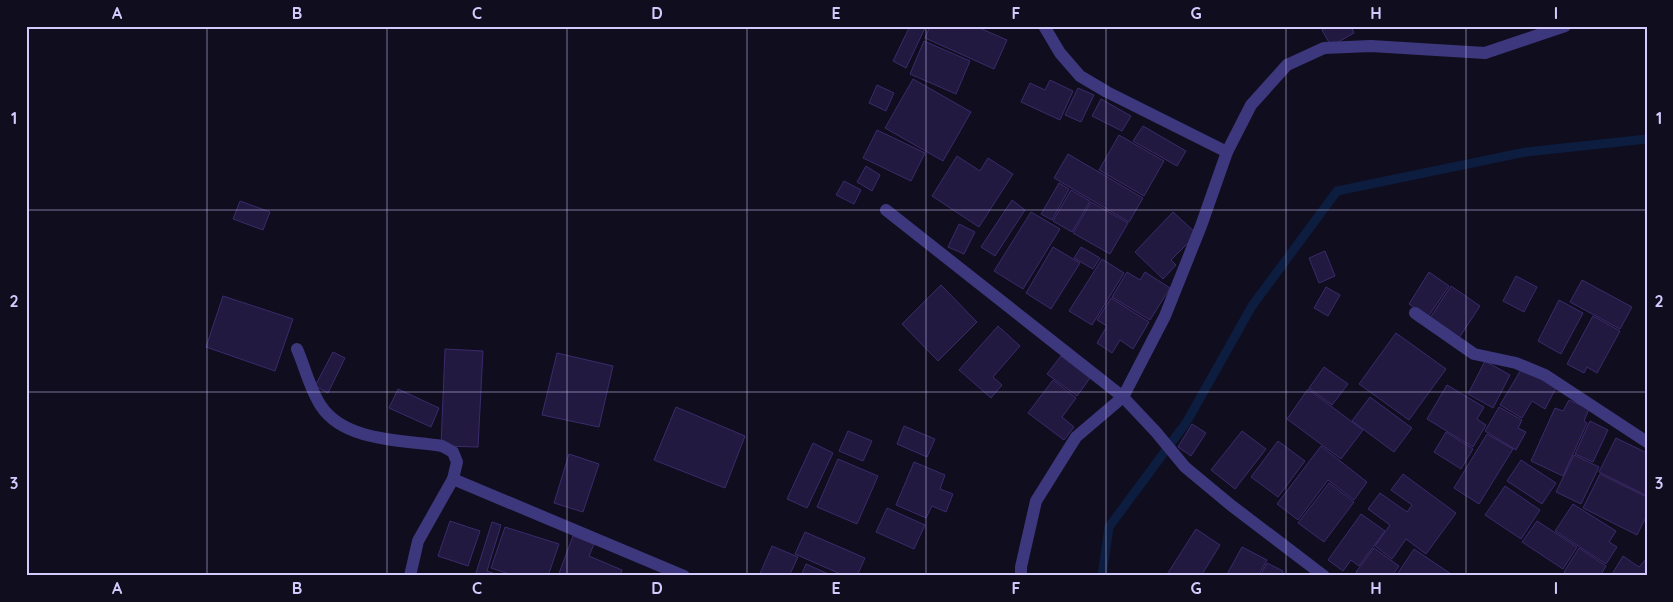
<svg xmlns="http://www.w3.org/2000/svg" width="1673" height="602" font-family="Quicksand,sans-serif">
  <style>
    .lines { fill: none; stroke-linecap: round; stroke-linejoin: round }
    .stream { stroke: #0c1d3f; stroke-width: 9 }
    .building { fill: #221940; stroke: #3a2b6b }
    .minor { stroke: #3d387d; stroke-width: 12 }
    .grid { fill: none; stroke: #d3cbfe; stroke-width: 1; stroke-opacity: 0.55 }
    .neatline { fill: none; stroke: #d3cbfe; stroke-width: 2 }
    .grid-label { font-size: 16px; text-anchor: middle; font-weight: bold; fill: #d3cbfe }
  </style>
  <rect width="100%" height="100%" fill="#100d1f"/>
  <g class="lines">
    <!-- stream -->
    <polyline class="stream" points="1102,576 1109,527 1186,423 1252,306 1337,191 1526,152 1647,139"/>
  </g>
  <!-- building -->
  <g class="building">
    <polygon points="910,26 926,26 906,68 893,61"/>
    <polygon points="930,26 975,26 1007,40 994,69 925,38"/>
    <polygon points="1328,26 1351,26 1354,33 1331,46 1322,30"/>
    <polygon points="924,41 970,61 956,94 910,74"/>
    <polygon points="913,79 971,112 943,161 885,128"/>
    <polygon points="1050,80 1073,91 1060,120 1021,102 1030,83 1045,90"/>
    <polygon points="877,85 894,93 886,111 869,103"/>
    <polygon points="1078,88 1094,95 1081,122 1065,115"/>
    <polygon points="1101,99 1131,116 1122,131 1092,116"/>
    <polygon points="1143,126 1186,151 1177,166 1133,141"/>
    <polygon points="877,130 925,153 911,181 863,158"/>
    <polygon points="1119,135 1164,161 1144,196 1099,170"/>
    <polygon points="1068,154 1143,198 1129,222 1054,178"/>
    <polygon points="957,156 980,171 988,158 1013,174 979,227 932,196"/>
    <polygon points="866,166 880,175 872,191 857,182"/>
    <polygon points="844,181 861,190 854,204 836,195"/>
    <polygon points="1059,183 1069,189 1052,220 1041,214"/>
    <polygon points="1071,190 1090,201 1072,232 1053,221"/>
    <polygon points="1012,200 1025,210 995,256 981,247"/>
    <polygon points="240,201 270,212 263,230 233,219"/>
    <polygon points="1091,202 1128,223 1110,254 1073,233"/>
    <polygon points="1031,212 1060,229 1023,289 994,271"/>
    <polygon points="1173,212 1197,234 1171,260 1176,265 1163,279 1135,252"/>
    <polygon points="959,224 975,232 964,254 948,247"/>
    <polygon points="1053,247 1080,263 1051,309 1026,293"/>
    <polygon points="1081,247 1100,258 1093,269 1074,258"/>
    <polygon points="1325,251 1335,276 1319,283 1309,258"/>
    <polygon points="1102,259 1124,273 1092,325 1069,311"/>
    <polygon points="1127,272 1140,280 1145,272 1170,288 1150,320 1112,297"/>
    <polygon points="1429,272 1449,286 1428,317 1409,304"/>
    <polygon points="1516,276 1537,287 1524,312 1503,301"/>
    <polygon points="1582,280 1632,307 1620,329 1570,302"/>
    <polygon points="941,285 977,322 938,361 902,324"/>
    <polygon points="1451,286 1480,306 1459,338 1430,318"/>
    <polygon points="1326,287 1340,295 1328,316 1314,308"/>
    <polygon points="223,296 293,319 275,371 206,347"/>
    <polygon points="1111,298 1149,322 1133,349 1120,340 1112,353 1097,343 1107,326 1097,320"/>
    <polygon points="1559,300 1583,313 1561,354 1538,341"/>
    <polygon points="1593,316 1620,331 1597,373 1587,367 1584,373 1567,364"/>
    <polygon points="998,326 1020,346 993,377 1002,385 991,398 959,370"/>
    <polygon points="1396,333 1446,369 1409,420 1359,384"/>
    <polygon points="445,349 483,351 478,447 441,446"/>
    <polygon points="333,352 345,358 328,393 315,386"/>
    <polygon points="557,353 613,366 599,427 542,415"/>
    <polygon points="1061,356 1090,378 1077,396 1047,374"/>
    <polygon points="1485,361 1510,375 1493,408 1468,394"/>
    <polygon points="1324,367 1348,384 1332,405 1309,388"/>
    <polygon points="1522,368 1556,388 1545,409 1532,401 1522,418 1500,405"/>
    <polygon points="1053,380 1076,398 1062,417 1074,427 1064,440 1028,413"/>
    <polygon points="1447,385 1484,407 1477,419 1486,425 1473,447 1427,419"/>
    <polygon points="398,389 439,408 431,427 389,408"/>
    <polygon points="1308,389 1363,430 1341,459 1287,419"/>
    <polygon points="1370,397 1412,428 1394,452 1352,421"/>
    <polygon points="1569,400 1589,409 1584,421 1587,423 1563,476 1531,461 1555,408 1563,411"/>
    <polygon points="676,407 745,436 725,488 654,460"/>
    <polygon points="1499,407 1522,420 1518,428 1526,432 1516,450 1485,431"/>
    <polygon points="1590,421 1608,430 1593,462 1575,454"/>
    <polygon points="1192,424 1206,433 1191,456 1178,447"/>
    <polygon points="904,426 935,439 927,457 897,444"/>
    <polygon points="848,431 872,441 863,461 839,451"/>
    <polygon points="1242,431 1266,449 1235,489 1211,470"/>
    <polygon points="1446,432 1473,449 1461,469 1434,452"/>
    <polygon points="1487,434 1513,449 1479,504 1454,488"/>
    <polygon points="1616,438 1647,453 1647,496 1599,472"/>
    <polygon points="1278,441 1305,461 1278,497 1251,477"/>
    <polygon points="813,443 833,453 807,508 787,499"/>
    <polygon points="1321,446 1367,482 1354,500 1328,480 1298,520 1277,504"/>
    <polygon points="569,454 599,464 583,512 554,503"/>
    <polygon points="1574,455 1599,467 1581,504 1556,492"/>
    <polygon points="838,459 878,476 857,524 817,507"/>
    <polygon points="1521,460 1556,483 1542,504 1507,481"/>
    <polygon points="914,462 945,475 940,489 953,494 946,512 932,506 926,518 896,505"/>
    <polygon points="1403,474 1456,513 1426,554 1406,539 1392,559 1375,546 1390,525 1368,509 1380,493 1407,512 1412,505 1391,490"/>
    <polygon points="1600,474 1647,497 1647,515 1637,535 1583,508"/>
    <polygon points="1329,483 1354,502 1324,542 1298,523"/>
    <polygon points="1505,486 1540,510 1521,539 1485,515"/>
    <polygon points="1573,504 1616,531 1609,542 1617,547 1606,564 1555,531"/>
    <polygon points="887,508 925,525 914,549 876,532"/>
    <polygon points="1361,514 1385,531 1359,566 1351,560 1343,571 1328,560"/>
    <polygon points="450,521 480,531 468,566 438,556"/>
    <polygon points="1537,521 1577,547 1563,569 1522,542"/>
    <polygon points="492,522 501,525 487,571 501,576 475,576"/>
    <polygon points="505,527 559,544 548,576 515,576 491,568"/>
    <polygon points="1196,529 1220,545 1201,576 1166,576"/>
    <polygon points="805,532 865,558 857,576 845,576 795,554"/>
    <polygon points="573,536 594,544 589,556 622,570 620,576 558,576"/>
    <polygon points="772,546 798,557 789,576 759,576"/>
    <polygon points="1242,547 1267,560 1258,576 1226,576"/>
    <polygon points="1374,548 1399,566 1392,576 1361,576 1356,572"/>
    <polygon points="1579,548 1606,566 1600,576 1569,576 1564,572"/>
    <polygon points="1414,549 1454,576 1396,576"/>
    <polygon points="1623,556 1639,567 1647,558 1647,576 1611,576"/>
    <polygon points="1267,563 1283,571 1281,576 1260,576"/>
    <polygon points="806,564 833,576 801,576"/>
  </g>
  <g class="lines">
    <!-- minor -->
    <g class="minor">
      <polyline points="1044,26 1060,53 1080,76 1107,92 1227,152"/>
      <polyline points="886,210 1123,397 1156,432 1185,467 1232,506 1324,576"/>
      <polyline points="1415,313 1474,354 1516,363 1545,375 1647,442"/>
      <path d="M297,349C305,367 310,390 321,406C345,442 403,440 442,446L453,452L457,462L453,479L418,541L410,576"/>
      <polyline points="453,479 684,576"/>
      <polyline points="1021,576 1021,567 1036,501 1076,437 1123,397 1165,316 1201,226 1227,152 1251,105 1287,65 1324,48 1371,46 1485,53 1565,26"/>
    </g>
  </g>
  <!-- grid -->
  <path class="grid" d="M207,26V576M387,26V576M567,26V576M747,26V576M926,26V576M1106,26V576M1286,26V576M1466,26V576M26,210H1647M26,392H1647"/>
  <!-- border -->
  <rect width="1673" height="602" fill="none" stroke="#100d1f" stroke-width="55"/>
  <rect x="28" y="28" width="1618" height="546" class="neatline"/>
  <g class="grid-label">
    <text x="117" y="19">A</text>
    <text x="297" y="19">B</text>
    <text x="477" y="19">C</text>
    <text x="657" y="19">D</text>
    <text x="836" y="19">E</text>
    <text x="1016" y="19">F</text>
    <text x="1196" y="19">G</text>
    <text x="1376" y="19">H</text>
    <text x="1556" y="19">I</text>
    <text x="14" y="124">1</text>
    <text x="1659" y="124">1</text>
    <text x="14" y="307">2</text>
    <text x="1659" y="307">2</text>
    <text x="14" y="489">3</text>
    <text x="1659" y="489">3</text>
    <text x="117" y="594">A</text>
    <text x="297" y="594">B</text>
    <text x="477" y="594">C</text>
    <text x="657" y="594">D</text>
    <text x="836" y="594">E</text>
    <text x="1016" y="594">F</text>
    <text x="1196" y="594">G</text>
    <text x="1376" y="594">H</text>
    <text x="1556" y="594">I</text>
  </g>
</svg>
